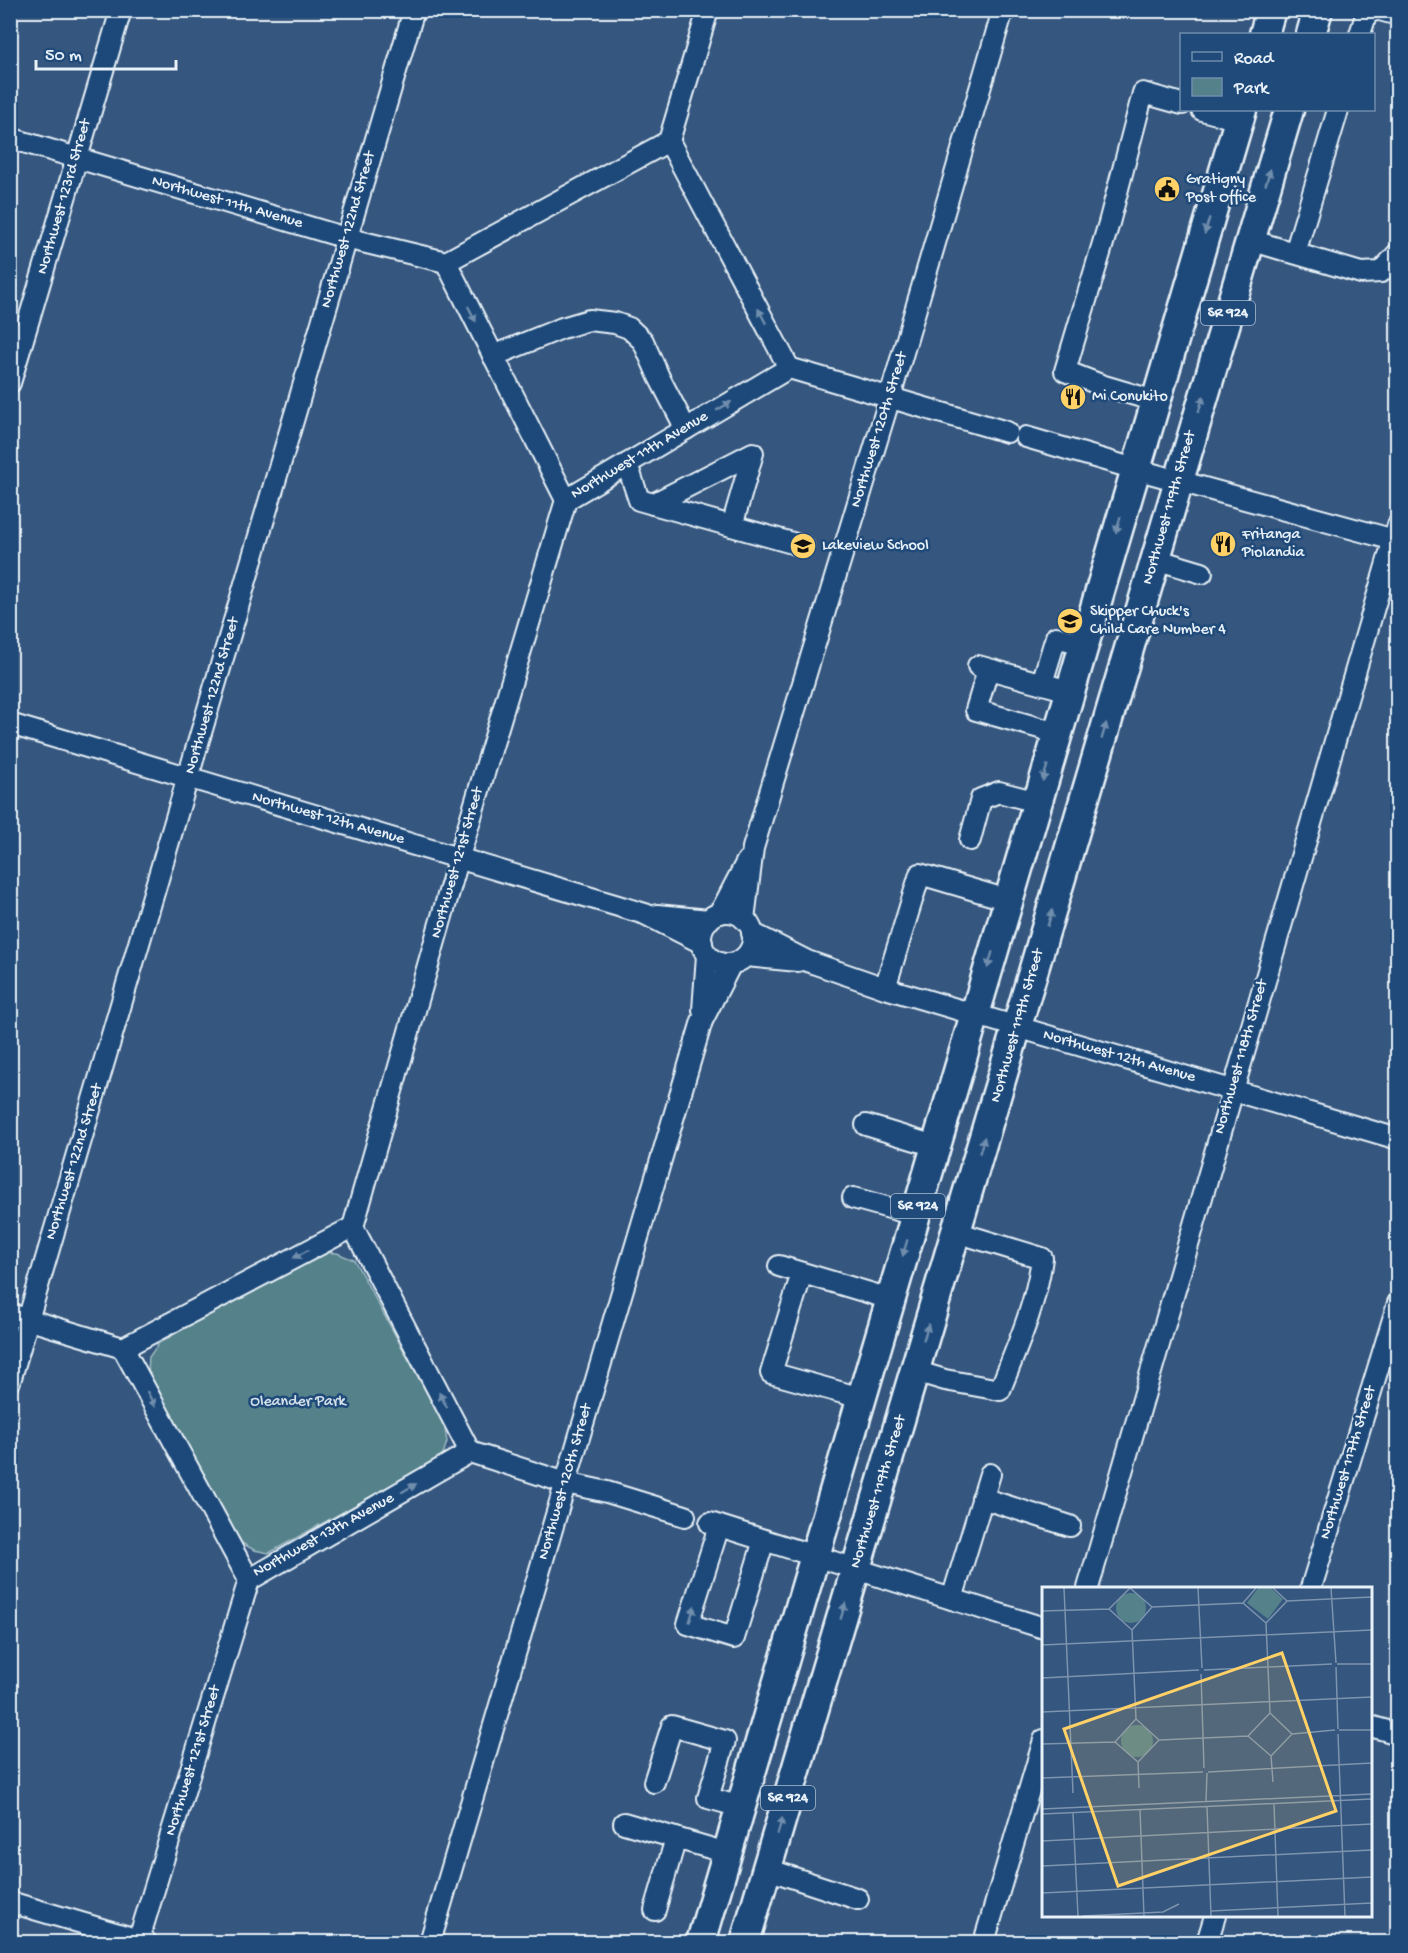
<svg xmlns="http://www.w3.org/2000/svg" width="1408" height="1953" font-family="'Gochi Hand',sans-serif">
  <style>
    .green { fill: #54818a; stroke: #9eb9c1; stroke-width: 1.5 }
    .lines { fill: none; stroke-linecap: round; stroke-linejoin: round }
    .minor-casing { stroke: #e8f1f8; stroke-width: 24 }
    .highway-casing { stroke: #e8f1f8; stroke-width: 33 }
    .minor { stroke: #1f4a7a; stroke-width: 20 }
    .highway { stroke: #1f4a7a; stroke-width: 28 }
    .oneway { fill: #6f8dac }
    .labels { text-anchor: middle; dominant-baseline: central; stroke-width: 5; stroke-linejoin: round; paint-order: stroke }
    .shield { fill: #1f4a7a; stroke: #acbfd2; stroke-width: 1.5 }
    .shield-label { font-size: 15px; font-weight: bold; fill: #e8f1f8 }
    .poi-label { font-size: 16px; fill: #e8f1f8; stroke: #1f4a7a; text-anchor: start }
    .street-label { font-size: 16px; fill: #e8f1f8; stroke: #1f4a7a }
    .park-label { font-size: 16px; fill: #d2e0e8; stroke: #1f4a7a }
    .inset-road { fill: none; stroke: #7d94af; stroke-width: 1.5 }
    .view { fill: #ffd166; fill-opacity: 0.15; stroke: #ffd166; stroke-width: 3 }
    .inset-edge { fill: none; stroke: #e8f1f8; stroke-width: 3 }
  </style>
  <rect width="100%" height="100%" fill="#35567e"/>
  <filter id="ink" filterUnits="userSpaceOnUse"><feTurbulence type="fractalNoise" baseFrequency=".0167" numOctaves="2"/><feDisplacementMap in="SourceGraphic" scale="12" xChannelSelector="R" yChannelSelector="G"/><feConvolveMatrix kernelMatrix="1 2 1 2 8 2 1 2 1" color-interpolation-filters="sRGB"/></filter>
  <g filter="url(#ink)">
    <!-- green -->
    <polygon class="green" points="317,1252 337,1253 354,1260 444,1424 447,1442 442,1457 269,1553 254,1550 240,1542 148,1372 149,1357 159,1343"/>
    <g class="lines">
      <defs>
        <g id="minor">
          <polyline points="1380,10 1398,15"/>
          <polyline points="1360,34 1367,12 1378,10"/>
          <polyline points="1202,110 1239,120"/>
          <polyline points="10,138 346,238 446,262 669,141"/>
          <polyline points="669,141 789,368 1007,432"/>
          <polyline points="669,141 708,10"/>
          <polyline points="1250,240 1361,273 1381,272 1398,253"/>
          <polyline points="1295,253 1338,110"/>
          <polyline points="446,262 566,500"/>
          <polyline points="493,356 562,328 589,320 615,323 629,328 643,341 659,377 686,429"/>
          <polyline points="10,383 121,10"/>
          <polyline points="1155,401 1101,385 1065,371 1109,223 1143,93 1182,104"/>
          <polyline points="1026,437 1135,469 1398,541"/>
          <polyline points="627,464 639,500 803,546"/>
          <polyline points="566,500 789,368"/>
          <polyline points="653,504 753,453 732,526"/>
          <polyline points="1155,559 1202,573"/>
          <polyline points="978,666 1069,691"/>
          <polyline points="985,680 976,710 1057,733"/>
          <polyline points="1042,683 1056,637 1083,644"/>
          <polyline points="10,724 645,914 702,943"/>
          <polyline points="970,840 981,799 999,792 1037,802"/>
          <circle cx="727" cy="938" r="26"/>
          <polyline points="720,913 747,861"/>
          <polyline points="657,915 709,920"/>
          <polyline points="744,919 753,848 890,397 1003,10"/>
          <polyline points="752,933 807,961 885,988 1398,1139"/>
          <polyline points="746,956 798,961"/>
          <polyline points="885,988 920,874 1008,900"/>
          <polyline points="703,1010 707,955"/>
          <polyline points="866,1125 935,1146"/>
          <polyline points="853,1198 915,1215"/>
          <polyline points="353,1227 459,857 566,500"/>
          <polyline points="353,1227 470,1452 566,1483 607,1492 685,1516"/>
          <polyline points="779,1266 890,1299"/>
          <polyline points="802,1273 771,1373 861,1398"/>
          <polyline points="10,1314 123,1348 353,1227"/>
          <polyline points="123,1348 249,1580"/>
          <path d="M915,1371L945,1380L1000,1390C1017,1347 1036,1305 1042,1258L956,1232"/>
          <polyline points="10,1381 414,10"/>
          <polyline points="982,1498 1070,1526"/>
          <polyline points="710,1523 1044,1628"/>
          <polyline points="719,1526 688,1624 734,1638 764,1540"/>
          <polyline points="249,1580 470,1452"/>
          <polyline points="1088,1588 1398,525"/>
          <polyline points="1311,1588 1398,1303"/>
          <polyline points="952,1599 990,1474"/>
          <polyline points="1370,1726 1398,1734"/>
          <polyline points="654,1782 672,1726 725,1741 708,1798 741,1807"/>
          <polyline points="624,1823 727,1853"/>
          <polyline points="767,1869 858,1899"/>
          <polyline points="10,1902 146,1942"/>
          <polyline points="655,1910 676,1838"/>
          <polyline points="138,1942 249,1580"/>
          <polyline points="430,1942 702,1021 731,964"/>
          <polyline points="984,1942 1044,1740"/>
          <polyline points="1207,1942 1215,1916"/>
        </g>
        <g id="highway">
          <polyline points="1264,34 1271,10"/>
          <polyline points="1311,34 1318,10"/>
          <polyline points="701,1942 1242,110"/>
          <polyline points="745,1942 1289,110"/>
        </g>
      </defs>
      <!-- minor casing -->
      <use href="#minor" class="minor-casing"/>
      <!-- highway casing -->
      <use href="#highway" class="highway-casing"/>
      <!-- minor -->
      <use href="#minor" class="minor"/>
      <!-- highway -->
      <use href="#highway" class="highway"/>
    </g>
    <!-- one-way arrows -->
    <defs><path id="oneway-solid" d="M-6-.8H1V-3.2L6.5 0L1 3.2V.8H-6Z" transform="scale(1.5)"/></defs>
    <g class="oneway">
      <use href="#oneway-solid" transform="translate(1268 177) rotate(-73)"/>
      <use href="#oneway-solid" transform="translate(1207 226) rotate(107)"/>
      <use href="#oneway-solid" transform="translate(472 314) rotate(63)"/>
      <use href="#oneway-solid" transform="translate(762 316) rotate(-118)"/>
      <use href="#oneway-solid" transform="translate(1201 404) rotate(-73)"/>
      <use href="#oneway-solid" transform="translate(724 406) rotate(-31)"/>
      <use href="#oneway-solid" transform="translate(1118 525) rotate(106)"/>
      <use href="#oneway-solid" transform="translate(1104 731) rotate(-74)"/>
      <use href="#oneway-solid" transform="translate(1045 773) rotate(107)"/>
      <use href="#oneway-solid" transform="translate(1050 918) rotate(-74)"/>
      <use href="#oneway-solid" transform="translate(990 960) rotate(107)"/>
      <use href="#oneway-solid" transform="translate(982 1145) rotate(-73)"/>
      <use href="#oneway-solid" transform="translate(905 1248) rotate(106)"/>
      <use href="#oneway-solid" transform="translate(301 1254) rotate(152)"/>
      <use href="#oneway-solid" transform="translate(926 1332) rotate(-73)"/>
      <use href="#oneway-solid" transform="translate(151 1399) rotate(62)"/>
      <use href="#oneway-solid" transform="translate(443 1400) rotate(-118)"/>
      <use href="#oneway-solid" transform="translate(409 1488) rotate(-30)"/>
      <use href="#oneway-solid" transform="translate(843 1611) rotate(-74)"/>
      <use href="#oneway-solid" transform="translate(692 1614) rotate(-73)"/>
      <use href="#oneway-solid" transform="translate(780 1826) rotate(-74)"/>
    </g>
  </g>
  <!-- icons -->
  <defs>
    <symbol id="civic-disc" viewBox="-11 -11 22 22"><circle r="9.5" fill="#ffd166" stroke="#1f4a7a"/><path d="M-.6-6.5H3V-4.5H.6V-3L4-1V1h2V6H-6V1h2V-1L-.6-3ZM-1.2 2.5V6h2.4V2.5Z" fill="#111"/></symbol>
    <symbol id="restaurant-disc" viewBox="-11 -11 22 22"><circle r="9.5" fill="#ffd166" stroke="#1f4a7a"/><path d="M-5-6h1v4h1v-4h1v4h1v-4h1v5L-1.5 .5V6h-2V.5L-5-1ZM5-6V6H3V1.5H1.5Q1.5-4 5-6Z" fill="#111"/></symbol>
    <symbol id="school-disc" viewBox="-11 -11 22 22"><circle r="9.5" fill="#ffd166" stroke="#1f4a7a"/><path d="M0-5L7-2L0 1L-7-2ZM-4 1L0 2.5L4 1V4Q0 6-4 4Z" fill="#111"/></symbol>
  </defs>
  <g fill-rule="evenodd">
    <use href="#civic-disc" x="1152" y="174" width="30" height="30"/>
    <use href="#restaurant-disc" x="1058" y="382" width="30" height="30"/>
    <use href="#restaurant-disc" x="1208" y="529" width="30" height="30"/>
    <use href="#school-disc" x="788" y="531" width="30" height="30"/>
    <use href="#school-disc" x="1055" y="606" width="30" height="30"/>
  </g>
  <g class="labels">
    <!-- shield labels -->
    <g class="shield">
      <rect x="1201" y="301" width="54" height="24" rx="4.5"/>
      <rect x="891" y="1194" width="54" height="24" rx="4.5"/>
      <rect x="761" y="1786" width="54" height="24" rx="4.5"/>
    </g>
    <g class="shield-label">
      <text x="1228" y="313">SR 924</text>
      <text x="918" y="1206">SR 924</text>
      <text x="788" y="1798">SR 924</text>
    </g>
    <!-- poi labels -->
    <g class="poi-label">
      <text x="1186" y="180">Gratigny<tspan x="1186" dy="18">Post Office</tspan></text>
      <text x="1092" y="397">Mi Conukito</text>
      <text x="1242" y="535">Fritanga<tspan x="1242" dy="18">Piolandia</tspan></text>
      <text x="822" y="546">Lakeview School</text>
      <text x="1090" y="612">Skipper Chuck's<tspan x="1090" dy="18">Child Care Number 4</tspan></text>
    </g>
    <!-- street labels -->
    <g class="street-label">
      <text transform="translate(65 197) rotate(-74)">Northwest 123rd Street</text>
      <text transform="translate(227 203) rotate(16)">Northwest 11th Avenue</text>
      <text transform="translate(349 230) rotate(-74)">Northwest 122nd Street</text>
      <text transform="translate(880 430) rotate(-73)">Northwest 120th Street</text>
      <text transform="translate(640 456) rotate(-31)">Northwest 11th Avenue</text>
      <text transform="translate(1170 508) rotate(-74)">Northwest 119th Street</text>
      <text transform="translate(213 696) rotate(-74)">Northwest 122nd Street</text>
      <text transform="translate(328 819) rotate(16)">Northwest 12th Avenue</text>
      <text transform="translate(458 863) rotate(-74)">Northwest 121st Street</text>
      <text transform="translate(1018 1026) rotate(-74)">Northwest 119th Street</text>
      <text transform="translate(1119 1057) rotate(16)">Northwest 12th Avenue</text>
      <text transform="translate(1242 1057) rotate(-74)">Northwest 118th Street</text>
      <text transform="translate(75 1162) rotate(-73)">Northwest 122nd Street</text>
      <text transform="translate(1349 1463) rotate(-73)">Northwest 117th Street</text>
      <text transform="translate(566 1482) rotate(-74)">Northwest 120th Street</text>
      <text transform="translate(879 1492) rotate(-73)">Northwest 119th Street</text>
      <text transform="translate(324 1536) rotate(-29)">Northwest 13th Avenue</text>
      <text transform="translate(194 1761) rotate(-73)">Northwest 121st Street</text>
    </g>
    <!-- park labels -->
    <g class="park-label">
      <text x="298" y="1402">Oleander Park</text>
    </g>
  </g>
  <!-- overview -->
  <g transform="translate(1042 1587)">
    <rect width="330" height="330" fill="#35567e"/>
    <path d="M216,1H229L241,12L226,32L205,16ZM74 21a15 15 0 1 1 30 0a15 15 0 1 1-30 0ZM79 154a16 16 0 1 1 32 0a16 16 0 1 1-32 0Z" fill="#54818a"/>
    <path class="inset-road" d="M22,1L31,206M88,1L110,20M156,1L160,81M231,1L245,14M289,1L294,76M245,14L224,36L228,126L250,147M245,14L330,10M201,16L224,36M201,16L214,1M110,20L201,16M67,22L90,43L94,132L117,153M67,22L88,1M0,24L67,22M90,43L110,20M0,58L330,43M295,77H330M294,80L296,142M162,83L290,77M159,87L162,181M0,91L157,83M0,125L330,110M297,143H330M250,147L293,143M296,147L303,329M206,149L228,126M206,149L229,169M117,153L206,149M73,155L94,132M73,155L96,175M0,157L73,155M166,185L330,176M0,191L161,185M231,195L229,169L250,147M97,201L96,175L117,153M164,214L165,186M232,217L236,329M165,220L169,329M0,222L330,207M98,223L102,329M31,226L36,329M0,227L330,212M0,254L330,237M0,279L330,263M0,306L330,290M169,324L330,316M41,329L121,325L137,317"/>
    <path class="view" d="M240,66L294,224L76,299L22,142Z"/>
    <rect width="330" height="330" class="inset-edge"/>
  </g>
  <!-- margin -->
  <rect width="1408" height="1953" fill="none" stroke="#1f4a7a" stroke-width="36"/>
  <rect x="18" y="18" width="1372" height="1917" fill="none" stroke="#e8f1f8" stroke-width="2" filter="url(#ink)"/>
  <!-- legend -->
  <rect x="1180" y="33" width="195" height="78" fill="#1f4a7a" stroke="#6f8dac" stroke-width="1.5"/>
  <rect x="1192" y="52" width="30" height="9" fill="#1f4a7a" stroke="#6f8dac" stroke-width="1.5"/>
  <text x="1234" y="63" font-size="18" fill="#e8f1f8">Road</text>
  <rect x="1192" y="78" width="30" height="18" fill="#54818a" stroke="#6f8dac" stroke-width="1.5"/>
  <text x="1234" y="93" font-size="18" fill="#e8f1f8">Park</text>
  <!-- scale -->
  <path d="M36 60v9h140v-9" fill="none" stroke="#e8f1f8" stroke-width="3"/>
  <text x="45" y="60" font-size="18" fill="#e8f1f8" stroke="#1f4a7a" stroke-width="4.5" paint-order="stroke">50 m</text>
</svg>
